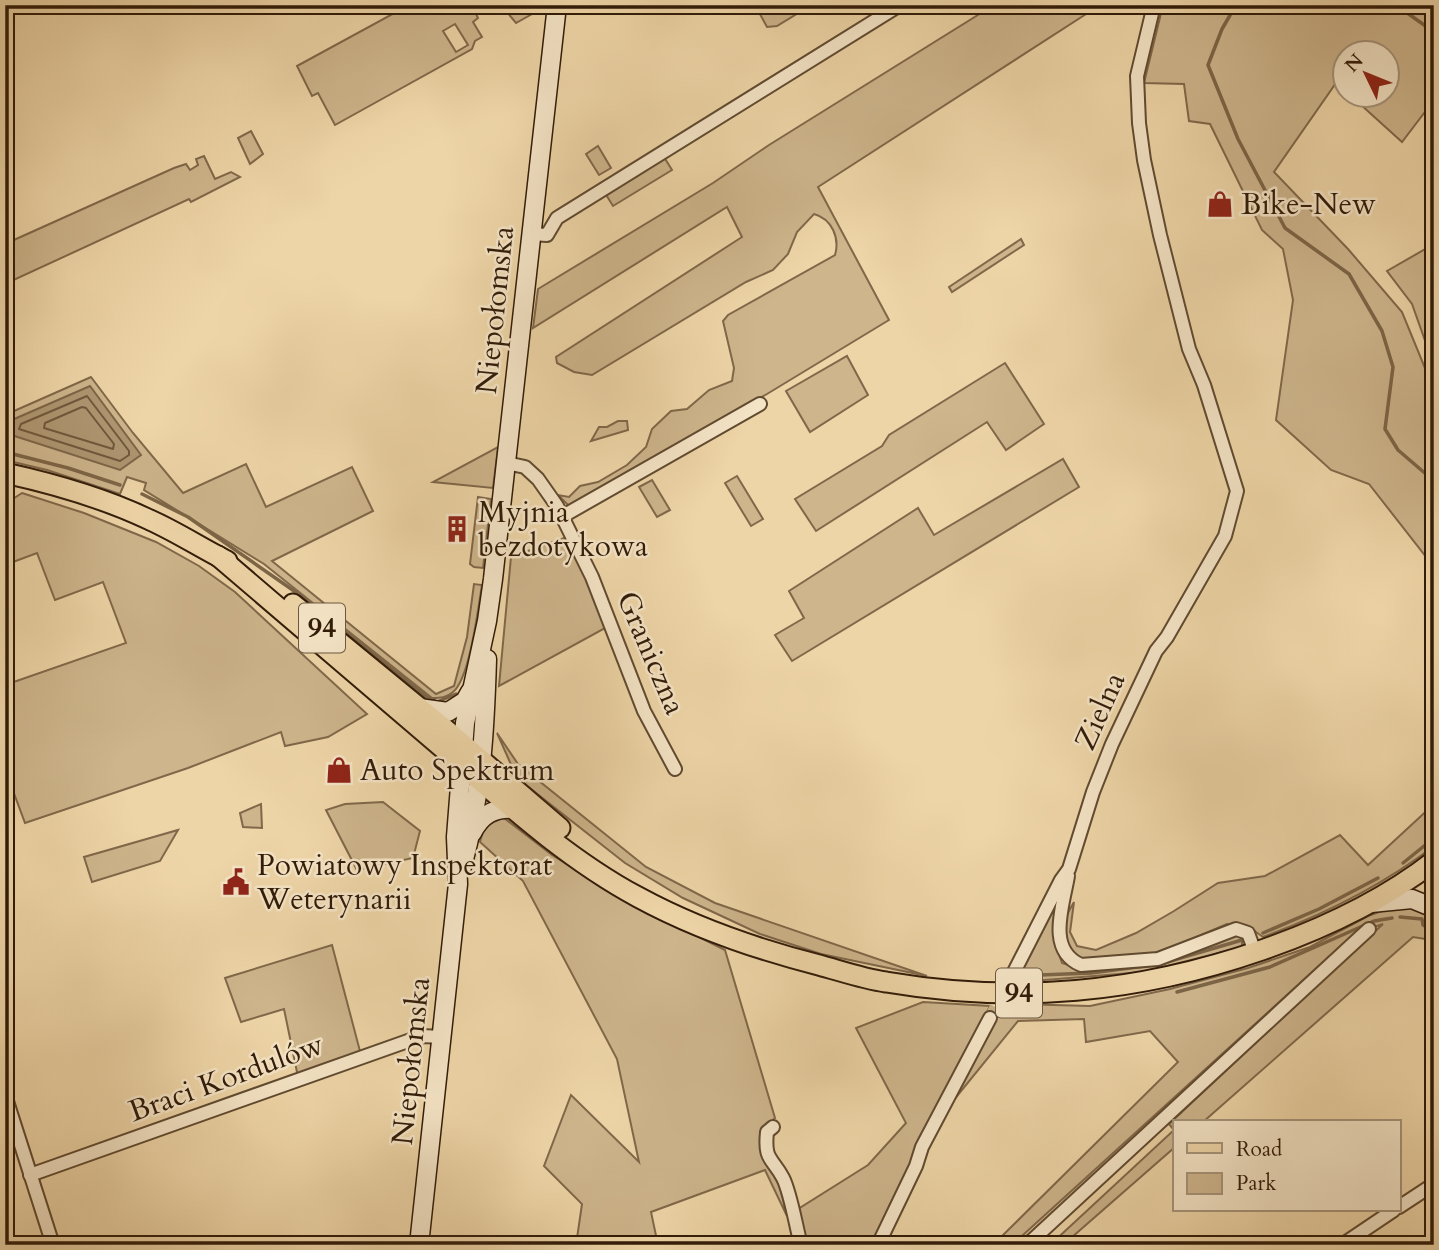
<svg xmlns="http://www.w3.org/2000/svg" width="1439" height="1250" font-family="Cardo,serif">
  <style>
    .green { fill: #ceb58c; stroke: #80684a; stroke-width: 2; fill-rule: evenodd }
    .water { fill: #ae9671; stroke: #7c6547; stroke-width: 2 }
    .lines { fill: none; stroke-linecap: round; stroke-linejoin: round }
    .shore { stroke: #70583c; stroke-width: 2 }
    .stream { stroke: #7c6547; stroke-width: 3.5 }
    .street-tunnel { stroke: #c8b087; stroke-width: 12; stroke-dasharray: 12 6; stroke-linecap: butt }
    .street-casing { stroke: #604a30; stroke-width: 16 }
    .secondary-casing { stroke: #311b08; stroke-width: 21 }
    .primary-casing { stroke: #311b08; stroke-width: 23 }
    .street { stroke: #f4e4c6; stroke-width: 12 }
    .secondary { stroke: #f4e4c6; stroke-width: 18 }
    .primary { stroke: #eed5a7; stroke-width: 19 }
    .labels { text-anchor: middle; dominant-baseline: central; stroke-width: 5; stroke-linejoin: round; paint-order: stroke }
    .shield { fill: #f4e4c6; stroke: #6c5741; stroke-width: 2 }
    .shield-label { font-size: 28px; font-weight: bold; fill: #311b08 }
    .poi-label { font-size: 30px; fill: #311b08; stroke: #f4e4c6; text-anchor: start }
    .street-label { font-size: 30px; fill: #311b08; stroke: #f4e4c6 }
  </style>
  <rect width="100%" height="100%" fill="#eed5a7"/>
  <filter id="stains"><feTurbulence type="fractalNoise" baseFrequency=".00286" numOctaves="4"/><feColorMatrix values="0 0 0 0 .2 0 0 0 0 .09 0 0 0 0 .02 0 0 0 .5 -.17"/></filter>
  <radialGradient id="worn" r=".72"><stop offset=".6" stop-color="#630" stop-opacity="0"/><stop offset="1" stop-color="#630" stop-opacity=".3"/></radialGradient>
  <!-- green -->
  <g class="green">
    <path d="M409,5H476V14L478,18L473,22L482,37L475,41L472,49L335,125L318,93L312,96L297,66ZM455,24L468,45L456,52L443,31Z"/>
    <polygon points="501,5 541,5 541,9 516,23"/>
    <polygon points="755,5 801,5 803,10 777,26 767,27"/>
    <path d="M994,5L1097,7L818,187L889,320L767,394L576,505H568L558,495L569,497L580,486L598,482L627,465L646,447L652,429L671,411L687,409L709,390L732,381L734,368L723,321L728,315L835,255C840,238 832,219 814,214L797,232L788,254L773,270L746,282L592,375L574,372L557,363L556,357L742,237L727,207L533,328L538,289L713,183L769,145Z"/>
    <polygon points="1163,5 1434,5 1434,100 1402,142 1350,95 1386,94 1386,52 1344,52 1344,90 1336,83 1274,172 1348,249 1402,312 1434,390 1434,567 1369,484 1331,470 1276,420 1293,300 1283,249 1262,230 1210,124 1189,121 1184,84 1144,83"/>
    <polygon points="251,131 263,154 250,164 238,138"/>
    <polygon points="598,146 611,168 599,175 586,154"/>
    <polygon points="204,156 215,179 231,172 240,177 191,202 189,199 5,284 5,244 174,168 186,164 190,170 198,165 196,159"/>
    <polygon points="664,157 672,170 613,206 605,193"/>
    <polygon points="1021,239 1024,245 952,292 949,287"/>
    <polygon points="1434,244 1434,366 1412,304 1387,271"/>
    <polygon points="847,356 868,395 810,432 786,391"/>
    <polygon points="1005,363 1044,424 1006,450 987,422 816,531 795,499 882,446 889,435"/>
    <path d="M91,377L133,433L183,493L246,464L266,507L352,467L373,511L272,561L436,694L454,686L467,637L474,584L482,585C478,608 470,678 453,692C446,698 441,698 432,698L264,564L144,490L146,483L127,477L120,494L47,470L5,460V415Z"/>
    <polygon points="618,421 627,421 628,430 591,441 599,427 607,427"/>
    <polygon points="498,447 493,488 433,482"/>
    <polygon points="1063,459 1079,487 792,661 775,635 804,618 789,591 918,508 934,535"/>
    <polygon points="737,476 763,519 751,526 725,483"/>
    <polygon points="652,480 670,510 657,517 639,487"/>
    <polygon points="22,493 84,513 156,542 199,566 235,592 367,714 328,737 285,746 281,732 188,768 25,823 5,769 5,685 126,643 103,582 55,600 37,553 5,565 5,504"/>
    <polygon points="478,497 491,499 483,568 474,567 470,564"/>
    <polygon points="567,537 596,597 607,627 499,686 511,557"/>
    <polygon points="497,733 518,764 646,867 715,903 927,976 821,954 760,934 683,898 625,863 517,778"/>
    <polygon points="383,802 420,831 413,858 357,870 326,810 345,804"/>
    <polygon points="261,804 262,828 243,827 240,813"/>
    <path d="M1434,804V846C1383,885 1323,915 1263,937L1246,925L1227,924L1152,956L1119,960L1081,959L1070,951L1064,938L1065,918L1074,902L1070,932L1077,946L1096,950L1136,933L1174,911L1218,883L1265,876L1340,835L1368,865Z"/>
    <path d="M504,818L552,855L629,902L725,950L775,1118L760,1134C760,1158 769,1162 778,1182C782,1192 784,1205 787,1216L765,1170L651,1212L658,1245H576L582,1204L544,1166L571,1095L639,1162L617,1059L523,881L480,842C483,827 490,822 504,818Z"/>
    <polygon points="178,830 160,861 92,882 84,857"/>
    <path d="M1061,893C1056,919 1052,938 1062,963C1119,982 1179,953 1233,934L1242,936V947L1144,972L1020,982L1016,978Z"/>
    <polygon points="1398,905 1417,906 1434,922 1432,940 1413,937 1203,1122 1175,1122 1175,1147 1063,1245 1050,1245 1174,1130 1169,1124 1383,924 1354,934 1012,1245 993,1245 1178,1062 1150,1031 1086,1042 1084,1019 1018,1021 953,1101 950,1100 995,1012 999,1015 1012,1004 1090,1006 1170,989 1248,968 1310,947 1368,916"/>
    <polygon points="332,945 361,1055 298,1077 284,1009 241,1022 225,978"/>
    <polygon points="923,1002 990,1006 934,1116 919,1138 911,1165 873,1245 805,1245 795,1211 868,1165 906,1123 856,1028"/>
  </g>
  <!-- water -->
  <polygon class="water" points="90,386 141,455 120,470 5,433 5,423"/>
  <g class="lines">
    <!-- shore -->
    <g class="shore">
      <polygon points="87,396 129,451 129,455 120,461 19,429 21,424"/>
      <polygon points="82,407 86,408 114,444 113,449 44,428 45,423"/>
    </g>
    <!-- stream -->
    <g class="stream">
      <polyline points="1236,5 1222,29 1208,65 1238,139 1285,228 1349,274 1382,331 1393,367 1385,429 1398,450 1434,481"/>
      <polyline points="1396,5 1434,32"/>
      <polyline points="5,452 68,468 120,485"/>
      <polyline points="142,494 188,517 297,593 427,697 437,702 456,694"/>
      <polyline points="1403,863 1434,838"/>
      <polyline points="1400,917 1422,919 1423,925 1434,931"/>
      <polyline points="1263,933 1319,909 1378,878"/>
      <polyline points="1160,964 1242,940"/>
      <polyline points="1040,975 1091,973 1153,965"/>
      <polyline points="1177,992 1270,967 1374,921 1392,918"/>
    </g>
    <!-- street-tunnel -->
    <polyline class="street-tunnel" points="990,1018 1013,974"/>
    <defs>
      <g id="street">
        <polyline points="531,234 547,235 557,218 900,5"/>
        <polyline points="506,463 525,467 538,479 557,506 592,577 644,711 675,769"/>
        <polyline points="563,516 760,404"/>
        <path d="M1068,876C1063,906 1046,950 1081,965L1158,959L1236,929L1248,933L1255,952"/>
        <polyline points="1013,974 1061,880 1069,869 1093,792 1112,744 1156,651 1167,637 1225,536 1237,491 1204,385 1189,349 1160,235 1144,160 1139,123 1137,76 1154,5"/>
        <polyline points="5,1095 53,1245"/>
        <path d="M773,1127L767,1132C764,1161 772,1157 783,1178C791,1194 796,1227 801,1245"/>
        <polyline points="30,1175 422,1036 441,1037"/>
        <polyline points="1399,1207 1434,1184"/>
        <polyline points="878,1245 916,1166 922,1147 990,1018"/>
        <polyline points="1027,1245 1369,929"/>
        <polyline points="1342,1245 1394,1210"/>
      </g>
      <g id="secondary">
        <polyline points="419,708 448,712 465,701 470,692"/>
        <path d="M472,833C481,815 494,807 514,809"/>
        <path d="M462,867C481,799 485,729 487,659"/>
        <polyline points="1371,903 1412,899 1434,908"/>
        <polyline points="419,1245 458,884 456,837 465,723 487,621 493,579 557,5"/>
      </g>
      <g id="primary">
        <path d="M5,473C55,484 104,498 150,520C177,532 201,548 227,561"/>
        <path d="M218,556C294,621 369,685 445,750C505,802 567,859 638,897C695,928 756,949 819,965C841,971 864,979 886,982C1016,1004 1138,993 1262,950C1322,929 1384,900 1434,861"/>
        <polyline points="293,604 444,728 560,828"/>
      </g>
    </defs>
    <!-- street casing -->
    <use href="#street" class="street-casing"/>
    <!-- secondary casing -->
    <use href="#secondary" class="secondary-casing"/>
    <!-- primary casing -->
    <use href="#primary" class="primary-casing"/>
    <!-- street -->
    <use href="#street" class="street"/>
    <!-- secondary -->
    <use href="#secondary" class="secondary"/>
    <!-- primary -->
    <use href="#primary" class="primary"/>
  </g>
  <!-- icons -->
  <defs>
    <symbol id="shop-bare" viewBox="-9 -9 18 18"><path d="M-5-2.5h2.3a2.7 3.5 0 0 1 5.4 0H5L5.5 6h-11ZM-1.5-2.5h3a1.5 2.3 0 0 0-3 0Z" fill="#8f2418" stroke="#f4e4c6" stroke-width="2.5" paint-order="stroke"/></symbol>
    <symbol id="building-bare" viewBox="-9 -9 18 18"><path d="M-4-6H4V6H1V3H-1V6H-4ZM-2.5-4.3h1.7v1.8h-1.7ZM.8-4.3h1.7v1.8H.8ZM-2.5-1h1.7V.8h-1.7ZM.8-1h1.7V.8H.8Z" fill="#8f2418" stroke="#f4e4c6" stroke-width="2.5" paint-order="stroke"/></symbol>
    <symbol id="civic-bare" viewBox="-9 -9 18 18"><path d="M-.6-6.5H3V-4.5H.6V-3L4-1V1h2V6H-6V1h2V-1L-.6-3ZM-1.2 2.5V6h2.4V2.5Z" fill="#8f2418" stroke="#f4e4c6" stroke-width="2.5" paint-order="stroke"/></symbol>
  </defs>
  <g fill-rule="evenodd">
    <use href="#shop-bare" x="1201" y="185" width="38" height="38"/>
    <use href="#building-bare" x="438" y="510" width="38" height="38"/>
    <use href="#shop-bare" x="320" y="751" width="38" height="38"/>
    <use href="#civic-bare" x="217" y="863" width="38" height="38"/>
  </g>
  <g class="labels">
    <!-- shield labels -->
    <g class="shield">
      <rect x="299" y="603.5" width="46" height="49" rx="5"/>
      <rect x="996" y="968.5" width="46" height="49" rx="5"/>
    </g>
    <g class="shield-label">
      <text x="322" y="628">94</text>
      <text x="1019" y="993">94</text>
    </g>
    <!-- poi labels -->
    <g class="poi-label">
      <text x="1241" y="204">Bike-New</text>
      <text x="478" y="512">Myjnia<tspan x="478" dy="34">bezdotykowa</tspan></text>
      <text x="360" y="770">Auto Spektrum</text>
      <text x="257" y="865">Powiatowy Inspektorat<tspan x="257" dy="34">Weterynarii</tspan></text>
    </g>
    <!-- street labels -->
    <g class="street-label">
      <text transform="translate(495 310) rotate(-84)">Niepołomska</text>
      <text transform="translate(651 653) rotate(67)">Graniczna</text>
      <text transform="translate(1100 711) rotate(-66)">Zielna</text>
      <text transform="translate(411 1061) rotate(-84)">Niepołomska</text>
      <text transform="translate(226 1078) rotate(-20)">Braci Kordulów</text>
    </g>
  </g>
  <!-- margin -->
  <rect width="1439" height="1250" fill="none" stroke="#eed5a7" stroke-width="28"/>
  <rect x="7" y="7" width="1425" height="1236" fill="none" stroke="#311b08" stroke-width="3.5"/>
  <rect x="14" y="14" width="1411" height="1222" fill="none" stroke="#311b08" stroke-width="2"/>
  <!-- legend -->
  <rect x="1173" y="1120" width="228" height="91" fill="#f4e4c6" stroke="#a6947a" stroke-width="2"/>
  <rect x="1187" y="1143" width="35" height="10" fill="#eed5a7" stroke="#a6947a" stroke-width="2"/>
  <text x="1236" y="1156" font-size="21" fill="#311b08">Road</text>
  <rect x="1187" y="1173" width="35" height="21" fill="#ceb58c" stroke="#a6947a" stroke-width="2"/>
  <text x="1236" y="1190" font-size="21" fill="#311b08">Park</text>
  <!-- north arrow -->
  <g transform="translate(1366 74) rotate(313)"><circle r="33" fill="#f4e4c6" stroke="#a6947a" stroke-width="2"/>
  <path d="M0-5L12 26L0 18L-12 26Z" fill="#8f2418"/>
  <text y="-10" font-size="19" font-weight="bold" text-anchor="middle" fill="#311b08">N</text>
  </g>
  <rect width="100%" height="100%" filter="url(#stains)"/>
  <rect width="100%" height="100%" fill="url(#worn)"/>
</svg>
